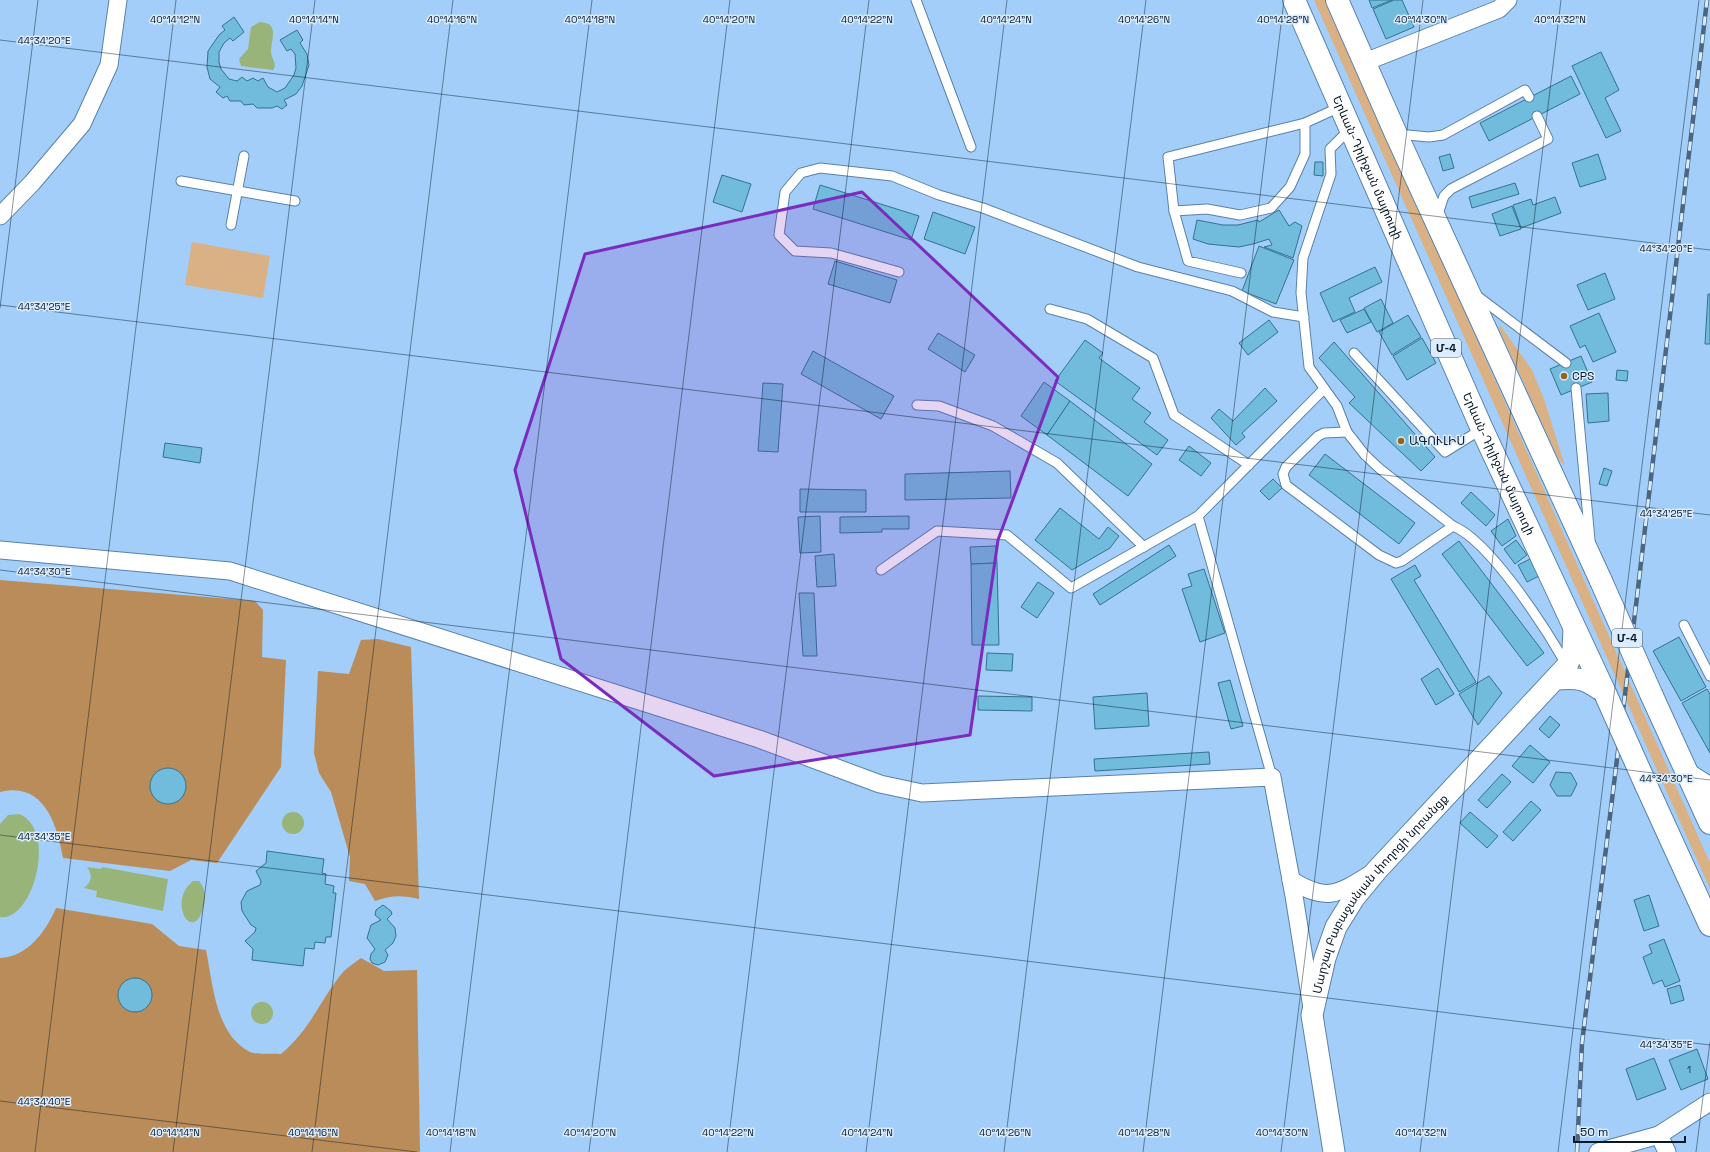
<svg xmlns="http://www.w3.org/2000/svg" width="1710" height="1152" font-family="'Space Grotesk','Noto Sans Armenian',sans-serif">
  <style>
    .green { fill: #d9b185 }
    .forest { fill: #b98c59 }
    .water { fill: #98b478 }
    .building { fill: #71bbdc; stroke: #33738e }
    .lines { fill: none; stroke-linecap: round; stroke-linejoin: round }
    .service-casing { stroke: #5982aa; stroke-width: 11 }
    .minor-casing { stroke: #5982aa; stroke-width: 19 }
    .tertiary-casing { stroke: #5982aa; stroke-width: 23 }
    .trunk-casing { stroke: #5982aa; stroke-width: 24 }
    .service { stroke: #fff; stroke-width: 9 }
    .minor { stroke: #fff; stroke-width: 17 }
    .tertiary { stroke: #fff; stroke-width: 21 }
    .trunk { stroke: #fff; stroke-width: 22 }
    .rail-casing { stroke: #4a6682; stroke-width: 4.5 }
    .rail { stroke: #daecfe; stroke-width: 3; stroke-dasharray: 9; stroke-linecap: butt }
    .trunk-bridge-casing { stroke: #5982aa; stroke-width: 24; stroke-linecap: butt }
    .trunk-bridge { stroke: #fff; stroke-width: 22 }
    .marked { fill: #7b2cbf; fill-opacity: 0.2; stroke: #7b2cbf; stroke-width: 3; stroke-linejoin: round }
    .ticks { fill: none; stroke: #071827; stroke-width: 1; stroke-opacity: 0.45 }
    .poi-dot { fill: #98631b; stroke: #daecfe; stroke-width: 1.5 }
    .labels { text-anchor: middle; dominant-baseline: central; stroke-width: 3; stroke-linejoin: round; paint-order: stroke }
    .number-label { font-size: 10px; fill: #224154 }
    .shield { fill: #daecfe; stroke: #465868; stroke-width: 1 }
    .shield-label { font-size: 11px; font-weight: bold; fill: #071827 }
    .street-label { font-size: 12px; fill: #071827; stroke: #daecfe }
    .poi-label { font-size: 12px; fill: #071827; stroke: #daecfe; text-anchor: start }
    .ticks-label { font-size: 10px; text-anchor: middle; fill: #071827; stroke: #daecfe; stroke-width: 3; stroke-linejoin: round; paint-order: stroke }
  </style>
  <rect width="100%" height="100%" fill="#a2cef9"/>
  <!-- green -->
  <g class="green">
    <polygon points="1314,0 1326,0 1710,863 1710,889"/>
    <polygon points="192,242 270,256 263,298 185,285"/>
    <polygon points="1500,325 1532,370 1544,399 1565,466 1558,458 1499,329"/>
  </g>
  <!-- forest -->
  <g class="forest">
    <path d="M0,580L255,601L263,610L262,657L286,660L281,767L217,863L191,860L170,871L63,858C57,823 43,781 0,792Z"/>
    <path d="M378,639L411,647L419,899C402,895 391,895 375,901L365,884L349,881L350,857L331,792L319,773L314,753L318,671L349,674L361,640Z"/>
    <path d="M56,908L152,924L179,946L206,950C213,984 215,1034 250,1052C257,1055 273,1053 281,1054C312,1028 320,999 344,971C349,966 356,962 361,958L384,971L417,970L420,1152H0V958C28,957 46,931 56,908Z"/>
  </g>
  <!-- water -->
  <g class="water">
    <path d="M260,22C280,23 271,39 271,52C271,58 278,64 273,70L241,66L239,59L248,49L251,27Z"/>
    <circle cx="293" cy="823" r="11"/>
    <path d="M19,814C58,829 33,922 0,917V824L8,815Z"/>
    <path d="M87,867L101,869L102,867L168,879L163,911L96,897L97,891L84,888C92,882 93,875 87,867Z"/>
    <path d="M193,881H199C205,888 206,896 204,905C194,947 166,902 193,881Z"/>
    <circle cx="262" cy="1013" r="11"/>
  </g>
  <!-- building -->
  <g class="building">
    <polygon points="1369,0 1392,0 1372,8"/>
    <polygon points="1394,0 1402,0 1414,27 1386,39 1373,9"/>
    <polygon points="234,17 244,32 233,41 230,38 224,43 219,52 219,62 221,69 229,79 237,81 242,77 247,81 253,78 258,81 263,78 268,87 277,92 285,88 294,75 296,68 295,54 291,49 287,51 280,40 297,30 303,40 300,43 307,54 309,65 302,86 296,94 284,100 287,105 282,109 277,106 272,108 257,108 253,104 244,105 241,101 230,101 227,96 223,98 216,92 220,87 210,79 207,67 208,51 219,35 225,30 222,26"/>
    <polygon points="1601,52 1619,90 1605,98 1621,131 1606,138 1572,66"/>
    <polygon points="1571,76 1580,94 1489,141 1480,123"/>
    <polygon points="1450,154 1454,168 1443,171 1439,157"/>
    <polygon points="1598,154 1606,179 1580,187 1572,163"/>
    <polygon points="1315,162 1323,162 1323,176 1314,175"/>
    <polygon points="722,175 751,184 742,212 713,202"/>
    <polygon points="1515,183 1519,194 1472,208 1469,197"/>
    <polygon points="820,185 919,216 911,240 813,209"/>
    <polygon points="1555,197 1561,213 1521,228 1513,205 1531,199 1533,205"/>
    <polygon points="1512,206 1521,229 1500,236 1492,214"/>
    <polygon points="1279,210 1289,226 1295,222 1302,226 1293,258 1264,247 1272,245 1269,239 1253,244 1239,247 1208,244 1193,239 1197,220 1223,225 1238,225 1258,220 1259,222"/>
    <polygon points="933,212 975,227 965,254 924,239"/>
    <polygon points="1259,246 1294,260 1276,304 1242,291"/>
    <polygon points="835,261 897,280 890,303 828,284"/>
    <polygon points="1375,267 1382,282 1349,298 1355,312 1333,322 1320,293"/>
    <polygon points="1605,273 1615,299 1588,310 1577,285"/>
    <polygon points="1708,294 1710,294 1710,344 1705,344"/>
    <polygon points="1381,299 1393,323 1377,332 1364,308"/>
    <polygon points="1364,309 1371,322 1347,333 1340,320"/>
    <polygon points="1599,313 1616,352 1593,362 1585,345 1580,348 1570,326"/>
    <polygon points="1408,315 1421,337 1392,355 1379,332"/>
    <polygon points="1269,320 1278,332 1248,355 1239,343"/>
    <polygon points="938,333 975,355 965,372 928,349"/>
    <polygon points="1422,338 1436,363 1407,380 1393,356"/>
    <polygon points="1085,340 1103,353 1099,358 1140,388 1132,399 1151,413 1144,422 1168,440 1157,455 1055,381"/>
    <polygon points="1334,342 1435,457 1421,471 1349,403 1355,397 1319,358"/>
    <polygon points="813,351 894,396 881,419 801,374"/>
    <polygon points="1581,356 1592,382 1561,395 1550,369"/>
    <polygon points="1617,370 1628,371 1627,381 1616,380"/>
    <polygon points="1044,382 1070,401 1047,435 1021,416"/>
    <polygon points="763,383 783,384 778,452 758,451"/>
    <polygon points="1265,388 1277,401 1242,433 1245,437 1236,445 1211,418 1219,409 1233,421"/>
    <polygon points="1608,393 1609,421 1588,423 1586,394"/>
    <polygon points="1070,401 1152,464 1128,496 1047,435"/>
    <polygon points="165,443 202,448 200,463 163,457"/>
    <polygon points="1189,446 1211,463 1201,476 1179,460"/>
    <polygon points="1325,454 1415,523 1399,544 1309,475"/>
    <polygon points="1604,468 1612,471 1607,486 1599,484"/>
    <polygon points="1010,471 1011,498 905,500 905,474"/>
    <polygon points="1273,479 1282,488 1269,500 1260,491"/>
    <polygon points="800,489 866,490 866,512 800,512"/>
    <polygon points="1471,492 1495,515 1486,526 1461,503"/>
    <polygon points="1060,508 1099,539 1108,527 1119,536 1110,548 1072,570 1035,540"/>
    <polygon points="820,516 821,552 800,553 798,517"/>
    <polygon points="909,516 909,529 882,529 882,532 840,533 840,517"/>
    <polygon points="1508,519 1516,536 1502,546 1491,531"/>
    <polygon points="1516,540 1527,555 1515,564 1504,549"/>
    <polygon points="1459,541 1544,653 1527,666 1442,554"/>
    <polygon points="1169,545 1176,556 1100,605 1093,594"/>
    <polygon points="996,546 997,563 971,564 970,547"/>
    <polygon points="834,554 836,586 817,587 815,556"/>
    <polygon points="1530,559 1539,576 1527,582 1518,565"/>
    <polygon points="997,563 999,645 972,645 971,564"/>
    <polygon points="1415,565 1421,576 1414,580 1476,682 1459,692 1391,579"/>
    <polygon points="1204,569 1225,633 1200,642 1182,589 1192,586 1188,574"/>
    <polygon points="1038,582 1054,593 1037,618 1021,607"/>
    <polygon points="799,593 814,593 817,656 803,656"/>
    <polygon points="1679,637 1706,687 1681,701 1653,651"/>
    <polygon points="987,653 1013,654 1012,671 986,670"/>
    <polygon points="1438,668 1454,694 1436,705 1421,679"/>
    <polygon points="1489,676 1502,693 1478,725 1459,694"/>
    <polygon points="1230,680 1243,726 1231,729 1218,683"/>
    <polygon points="1707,689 1710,694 1710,753 1682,703"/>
    <polygon points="1147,693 1149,726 1095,729 1093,697"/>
    <polygon points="978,696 1032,697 1032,711 978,710"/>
    <polygon points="1550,716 1560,725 1549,738 1539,729"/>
    <polygon points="1530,745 1550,762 1533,783 1512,766"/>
    <polygon points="1209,752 1210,764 1095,771 1094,759"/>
    <circle cx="168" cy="786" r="18"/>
    <polygon points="1556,772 1571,773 1577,784 1571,796 1557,796 1550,785"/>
    <polygon points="1502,774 1511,782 1487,808 1478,800"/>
    <polygon points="1531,801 1541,810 1513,841 1503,832"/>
    <polygon points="1470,812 1498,836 1487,848 1460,823"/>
    <polygon points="267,851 324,859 322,873 326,874 325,884 334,886 333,893 336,893 331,937 326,937 325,943 315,942 314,949 305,948 303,966 252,960 253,949 245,941 255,932 256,928 251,925 242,911 241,902 247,891 260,885 261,881 256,871 266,863"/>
    <polygon points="1649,895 1659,926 1644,931 1634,900"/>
    <polygon points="383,905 391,911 392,914 387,919 395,928 396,936 393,943 385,950 388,955 385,962 378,965 372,963 370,959 371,954 375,949 367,938 371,925 381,920 375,915 376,910"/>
    <polygon points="1664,939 1680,981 1665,987 1662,980 1653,984 1643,957 1652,953 1649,945"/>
    <circle cx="135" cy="995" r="17"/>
    <polygon points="1680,985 1684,1000 1671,1004 1667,989"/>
    <polygon points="1697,1049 1708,1079 1681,1090 1669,1060"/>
    <polygon points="1654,1058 1666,1089 1637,1100 1626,1069"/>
  </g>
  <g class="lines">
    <defs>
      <g id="service">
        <polyline points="916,0 971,147"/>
        <path d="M1350,129L1330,149L1331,174L1303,258L1301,293L1309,367L1337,406L1347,432L1365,455L1380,469L1453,526C1490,541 1546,629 1566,664"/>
        <polyline points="1397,134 1429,137 1443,135 1525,90 1529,97"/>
        <polyline points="181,181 295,201"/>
        <polyline points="1174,211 1168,157 1305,123"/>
        <polyline points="1438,214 1444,196 1451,189 1548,139 1537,116"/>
        <polyline points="231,225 244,156"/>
        <polyline points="899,272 831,253 795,251 779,235 785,192 801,173 820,168 892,176 939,195 983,208 1138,267 1232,291 1273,312 1304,317"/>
        <polyline points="1241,273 1188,261 1174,211 1207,209 1240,215 1271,208 1290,187 1305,154 1305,123 1340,107"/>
        <polyline points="1476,295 1566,363"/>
        <polyline points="1050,309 1087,319 1153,358 1174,415 1249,465"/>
        <polyline points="1354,353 1445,452 1482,429"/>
        <polyline points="1576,388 1590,540"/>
        <polyline points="917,405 939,406 993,426 1057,463 1144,547"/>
        <polyline points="1347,432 1324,433 1318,436 1286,467 1283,474 1286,485 1379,555 1396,563 1402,561 1453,526"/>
        <polyline points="881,570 937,531 1007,535 1071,588 1198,516"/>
        <polyline points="1684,625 1710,676"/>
        <polyline points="1272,777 1198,516 1324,389"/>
      </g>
      <g id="minor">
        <polyline points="1365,62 1499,9 1508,0"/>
        <polyline points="0,216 32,183 82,124 109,65 118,0"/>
        <polyline points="0,550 230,571 759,739 880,784 922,793 1272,777 1294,896 1312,1008"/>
        <path d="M1291,880C1325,901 1336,896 1369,875"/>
        <polyline points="1598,1152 1659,1135"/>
        <polyline points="1667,1152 1659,1135 1710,1102"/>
      </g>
      <g id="tertiary">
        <path d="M1556,679C1581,677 1585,679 1605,693"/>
        <polyline points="1689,775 1710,788"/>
        <path id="s1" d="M1334,1152L1312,1015L1325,958L1336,927L1354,898L1377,870L1567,666L1573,650L1574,628"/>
      </g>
      <g id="trunk">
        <path id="s2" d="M1294,0L1482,429L1605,693"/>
        <polyline points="1337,0 1396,134 1601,581"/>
        <polyline points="1652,696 1710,823"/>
        <polyline points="1646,785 1710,925"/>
      </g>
    </defs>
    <!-- service casing -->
    <use href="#service" class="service-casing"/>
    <!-- minor casing -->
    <use href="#minor" class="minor-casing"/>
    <!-- tertiary casing -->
    <use href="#tertiary" class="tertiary-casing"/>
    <!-- trunk casing -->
    <use href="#trunk" class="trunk-casing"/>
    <!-- service -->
    <use href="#service" class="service"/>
    <!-- minor -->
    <use href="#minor" class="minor"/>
    <!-- tertiary -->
    <use href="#tertiary" class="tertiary"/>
    <!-- trunk -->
    <use href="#trunk" class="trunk"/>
    <defs>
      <polyline id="rail" points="1577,1152 1582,1043 1637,597 1707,0"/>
    </defs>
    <!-- rail casing -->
    <use href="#rail" class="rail-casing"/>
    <!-- rail -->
    <use href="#rail" class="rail"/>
    <defs>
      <g id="trunk-bridge">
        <polyline points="1601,581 1652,696"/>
        <polyline points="1605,693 1646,785"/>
      </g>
    </defs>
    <!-- trunk-bridge casing -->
    <use href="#trunk-bridge" class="trunk-bridge-casing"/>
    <!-- trunk-bridge -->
    <use href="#trunk-bridge" class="trunk-bridge"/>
  </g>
  <!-- marked area -->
  <path class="marked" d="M862,192L1058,377L998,540L970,735L714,776L561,659L515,470L585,254Z"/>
  <!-- ticks -->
  <path class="ticks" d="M0,40L1710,250M0,305L1710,515M0,308L38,0M0,570L1710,780M0,835L1710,1045M0,1101L417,1152M35,1152L176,0M173,1152L315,0M312,1152L453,0M450,1152L592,0M589,1152L730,0M727,1152L869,0M866,1152L1007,0M1004,1152L1146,0M1143,1152L1284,0M1281,1152L1423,0M1420,1152L1561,0M1558,1152L1699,0M1696,1152L1710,1042"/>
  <!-- markers -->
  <g class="poi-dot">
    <circle cx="1564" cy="376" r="4"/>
    <circle cx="1401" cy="441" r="4"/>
  </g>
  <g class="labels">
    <!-- number labels -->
    <g class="number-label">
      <text x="1689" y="1069">1</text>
    </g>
    <!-- shield labels -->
    <g class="shield">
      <rect x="1431" y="339" width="30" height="18" rx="3"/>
      <rect x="1612" y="629" width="30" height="18" rx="3"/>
    </g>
    <g class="shield-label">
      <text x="1446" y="348">Մ-4</text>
      <text x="1627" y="638">Մ-4</text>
    </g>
    <!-- street labels -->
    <g class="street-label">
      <text stroke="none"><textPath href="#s2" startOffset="183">Երևան-Դիլիջան մայրուղի</textPath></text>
      <text stroke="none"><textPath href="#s2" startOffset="507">Երևան-Դիլիջան մայրուղի</textPath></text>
      <text stroke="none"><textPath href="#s1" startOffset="281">Մարշալ Բաբաջանյան փողոցի նրբանցք</textPath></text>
    </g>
    <!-- poi labels -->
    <g class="poi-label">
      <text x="1572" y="376">CPS</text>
      <text x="1409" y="441">ԱԳՈՒԼԻՍ</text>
    </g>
  </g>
  <g class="ticks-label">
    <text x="175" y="23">40°14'12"N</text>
    <text x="314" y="23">40°14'14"N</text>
    <text x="452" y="23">40°14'16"N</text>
    <text x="590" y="23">40°14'18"N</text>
    <text x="729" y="23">40°14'20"N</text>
    <text x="867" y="23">40°14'22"N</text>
    <text x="1006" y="23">40°14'24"N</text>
    <text x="1144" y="23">40°14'26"N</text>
    <text x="1283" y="23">40°14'28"N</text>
    <text x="1421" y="23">40°14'30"N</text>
    <text x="1560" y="23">40°14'32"N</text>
    <text x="44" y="44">44°34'20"E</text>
    <text x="1666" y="252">44°34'20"E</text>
    <text x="44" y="310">44°34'25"E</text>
    <text x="1666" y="517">44°34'25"E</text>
    <text x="44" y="575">44°34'30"E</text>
    <text x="1666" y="782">44°34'30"E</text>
    <text x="44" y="840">44°34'35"E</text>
    <text x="1666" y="1048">44°34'35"E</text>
    <text x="44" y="1105">44°34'40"E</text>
    <text x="175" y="1136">40°14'14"N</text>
    <text x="313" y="1136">40°14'16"N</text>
    <text x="451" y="1136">40°14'18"N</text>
    <text x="590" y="1136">40°14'20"N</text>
    <text x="728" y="1136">40°14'22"N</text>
    <text x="867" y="1136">40°14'24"N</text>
    <text x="1005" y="1136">40°14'26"N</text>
    <text x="1144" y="1136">40°14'28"N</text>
    <text x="1282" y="1136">40°14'30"N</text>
    <text x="1421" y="1136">40°14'32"N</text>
  </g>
  <!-- scale -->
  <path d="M1574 1136v6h111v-6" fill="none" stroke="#071827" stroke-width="2"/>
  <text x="1580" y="1136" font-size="12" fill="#071827" stroke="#daecfe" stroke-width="3" paint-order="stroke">50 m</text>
</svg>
